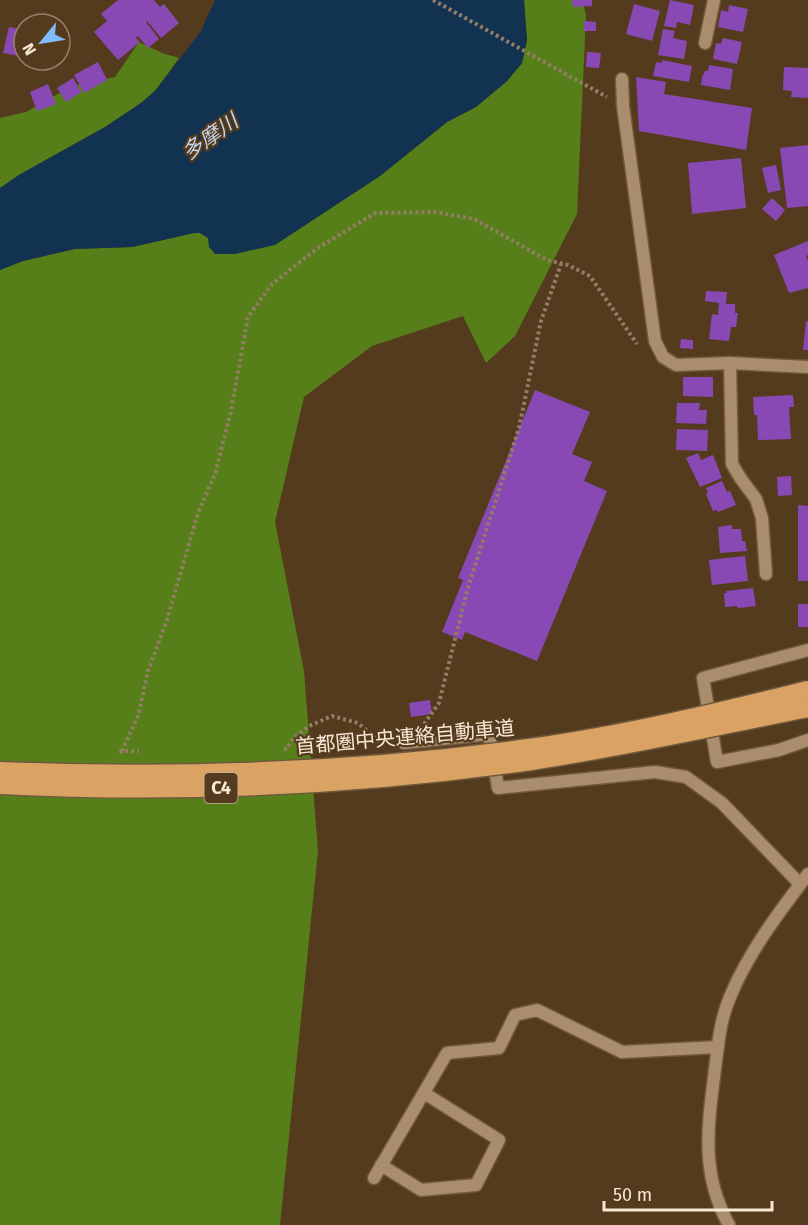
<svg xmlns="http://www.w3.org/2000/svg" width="808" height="1225" font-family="'Fira Sans','Noto Sans JP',sans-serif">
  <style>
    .forest { fill: #567f19 }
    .water { fill: #113250 }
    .building { fill: #8949b4 }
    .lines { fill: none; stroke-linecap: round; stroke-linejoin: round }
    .minor-casing { stroke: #6f593d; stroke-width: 15 }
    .path { stroke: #937d64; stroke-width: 4; stroke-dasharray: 3 3; stroke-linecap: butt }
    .minor { stroke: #aa8d6c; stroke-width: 12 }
    .motorway-bridge-casing { stroke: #6f593d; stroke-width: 21; stroke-linecap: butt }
    .motorway-bridge { stroke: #daa363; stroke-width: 18 }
    .labels { text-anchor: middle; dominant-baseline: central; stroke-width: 4.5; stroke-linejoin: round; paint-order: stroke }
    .shield { fill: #553b1d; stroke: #c6b39e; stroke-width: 1.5 }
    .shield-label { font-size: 18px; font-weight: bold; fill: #f7e7d5 }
    .street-label { font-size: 20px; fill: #f7e7d5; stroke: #553b1d }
    .water-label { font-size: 21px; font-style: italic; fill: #c0d6ec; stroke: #553b1d }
  </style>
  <rect width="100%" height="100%" fill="#553b1d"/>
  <!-- forest -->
  <g class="forest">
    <polygon points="524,0 582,0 586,15 577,214 515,336 486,363 463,316 372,346 304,397 275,522 304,671 318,851 280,1225 0,1225 0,270 23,261 75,249 132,247 194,233 200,233 208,238 333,206 380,176 447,122 476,107 507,81 522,63 527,40"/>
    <polygon points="139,42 162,53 179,58 155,91 141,103 105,127 19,175 0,188 0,118 26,112 72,86 115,77"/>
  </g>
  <!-- water -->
  <polygon class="water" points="215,0 524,0 527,40 522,63 507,81 476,107 447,122 380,176 275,245 235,254 215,254 209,247 208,238 200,233 194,233 132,247 74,249 23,261 0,270 0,188 19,175 105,127 141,103 155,91 201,31"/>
  <!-- building -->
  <g class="building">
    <polygon points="118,0 154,0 160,7 164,4 179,23 161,38 147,21 146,22 159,39 148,48 138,36 136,38 140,42 118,60 94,32 107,21 101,14"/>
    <polygon points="572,0 592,0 592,6 573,7"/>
    <polygon points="670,0 694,5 690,25 677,22 676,28 664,26"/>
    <polygon points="634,4 660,11 652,41 626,34"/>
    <polygon points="729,5 748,9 743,32 718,27 721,10 728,12"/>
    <polygon points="584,21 596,22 596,31 584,31"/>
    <polygon points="9,27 24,30 24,57 3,53"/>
    <polygon points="663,29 675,31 673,38 687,41 684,59 658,55"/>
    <polygon points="723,38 742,42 737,64 713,59 716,43 721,44"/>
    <polygon points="587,52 601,53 599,68 586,67"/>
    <polygon points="37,60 55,60 54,67 36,64"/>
    <polygon points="662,60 692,66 689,82 653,76 656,62 662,63"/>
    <polygon points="98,62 107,80 84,93 74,75"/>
    <polygon points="709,65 733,69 730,90 701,85 702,77 705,71 708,71"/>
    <polygon points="784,67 808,68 808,98 791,97 792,91 783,90"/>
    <polygon points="636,77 666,82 664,94 752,108 746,150 639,131"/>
    <polygon points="73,78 81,92 66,102 57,88"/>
    <polygon points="48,84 56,104 37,111 30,92"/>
    <polygon points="808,145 808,206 787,208 780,148"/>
    <polygon points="741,158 746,208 692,214 688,163"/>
    <polygon points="776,165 781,190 768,193 762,168"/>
    <polygon points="772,198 785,210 776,221 762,209"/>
    <polygon points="808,241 808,255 806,256 808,261 808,288 789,293 774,255"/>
    <polygon points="706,291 727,292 726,304 735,304 735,313 738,313 736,327 731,327 729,341 709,339 712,314 718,315 719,303 705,301"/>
    <polygon points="806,321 808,321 808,350 803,350"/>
    <polygon points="681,339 693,340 693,349 680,348"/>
    <polygon points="683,377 713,377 713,397 683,396"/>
    <polygon points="535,390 590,412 572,454 592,462 584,481 607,491 537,661 465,632 462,640 442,632 463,580 458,578"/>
    <polygon points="793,395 794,407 789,407 791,439 758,440 757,415 754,415 753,397"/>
    <polygon points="677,403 700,403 699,410 707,410 706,424 676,423"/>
    <polygon points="677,429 708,430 707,451 676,450"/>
    <polygon points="698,453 701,460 713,455 722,478 700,487 686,458"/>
    <polygon points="791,476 792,495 778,496 777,477"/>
    <polygon points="722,481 727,492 730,491 736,505 718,512 717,510 713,511 706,494 708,492 706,488"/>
    <polygon points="798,505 808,506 808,581 798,581"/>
    <polygon points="732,525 732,529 741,529 742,541 745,541 747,551 720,553 718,527"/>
    <polygon points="745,556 748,581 712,585 709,560"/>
    <polygon points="753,588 756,606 738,608 737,606 725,607 724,593 727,593 726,591"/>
    <rect x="798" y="604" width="10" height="23"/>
    <polygon points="430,700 432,714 411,717 409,703"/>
  </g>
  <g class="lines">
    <defs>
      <g id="minor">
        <polyline points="705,43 714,0"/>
        <polyline points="622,79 623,106 655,341 663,357 676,365 730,363 808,367"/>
        <polyline points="730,363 732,464 741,479 756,499 762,518 766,574"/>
        <polyline points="808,650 703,678 717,762 779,750 808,740"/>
        <polyline points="404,743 489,734 498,788 655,772 686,777 722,803 800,884"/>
        <polyline points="381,1165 421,1190 476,1185 499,1140 424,1093"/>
        <polyline points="374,1178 447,1053 499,1048 515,1015 537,1010 622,1052 718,1047"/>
        <path d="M729,1225C700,1173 708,1125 715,1069C718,1045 720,1020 730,997C748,953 779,912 808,874"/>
      </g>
    </defs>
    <!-- minor casing -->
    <use href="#minor" class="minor-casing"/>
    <!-- path -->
    <g class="path">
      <polyline points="433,0 607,97"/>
      <polyline points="424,724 439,703 467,591 519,428 541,321 561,264"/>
      <polyline points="284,749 287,749 294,737 309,726 332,716 358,723 382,744"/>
      <polyline points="122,751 138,716 148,671 166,623 198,513 215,474 231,411 248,317 272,284 315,250 375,213 436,212 474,219 547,260 568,265 590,276 637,344"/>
      <polyline points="120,753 122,751 139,751"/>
    </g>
    <!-- minor -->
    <use href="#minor" class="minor"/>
    <defs>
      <g id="motorway-bridge">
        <path d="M0,771C177,778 354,772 529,748C623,735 716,713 808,690"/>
        <path d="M0,785C177,794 356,786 531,761C624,747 716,726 808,708"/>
      </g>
    </defs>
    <!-- motorway-bridge casing -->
    <use href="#motorway-bridge" class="motorway-bridge-casing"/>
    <!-- motorway-bridge -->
    <use href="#motorway-bridge" class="motorway-bridge"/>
  </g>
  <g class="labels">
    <!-- shield labels -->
    <rect class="shield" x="204.5" y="773" width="33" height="30" rx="4.5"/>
    <g class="shield-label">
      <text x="221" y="788">C4</text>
    </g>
    <!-- street labels -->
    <g class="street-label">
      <text transform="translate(405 737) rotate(-5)">首都圏中央連絡自動車道</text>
    </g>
    <!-- water labels -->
    <g class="water-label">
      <text transform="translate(210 137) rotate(-35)">多摩川</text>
    </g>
  </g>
  <!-- north arrow -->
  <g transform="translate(42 42) rotate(240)"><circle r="28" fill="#553b1d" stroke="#968067" stroke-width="1.5"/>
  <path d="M0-4.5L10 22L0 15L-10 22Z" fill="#80bdfa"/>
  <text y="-9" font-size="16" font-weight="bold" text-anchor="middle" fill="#f7e7d5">N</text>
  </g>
  <!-- scale -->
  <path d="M604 1201v9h168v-9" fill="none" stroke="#f7e7d5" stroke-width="3"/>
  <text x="613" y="1201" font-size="18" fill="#f7e7d5" stroke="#553b1d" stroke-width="4.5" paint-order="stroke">50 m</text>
</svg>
